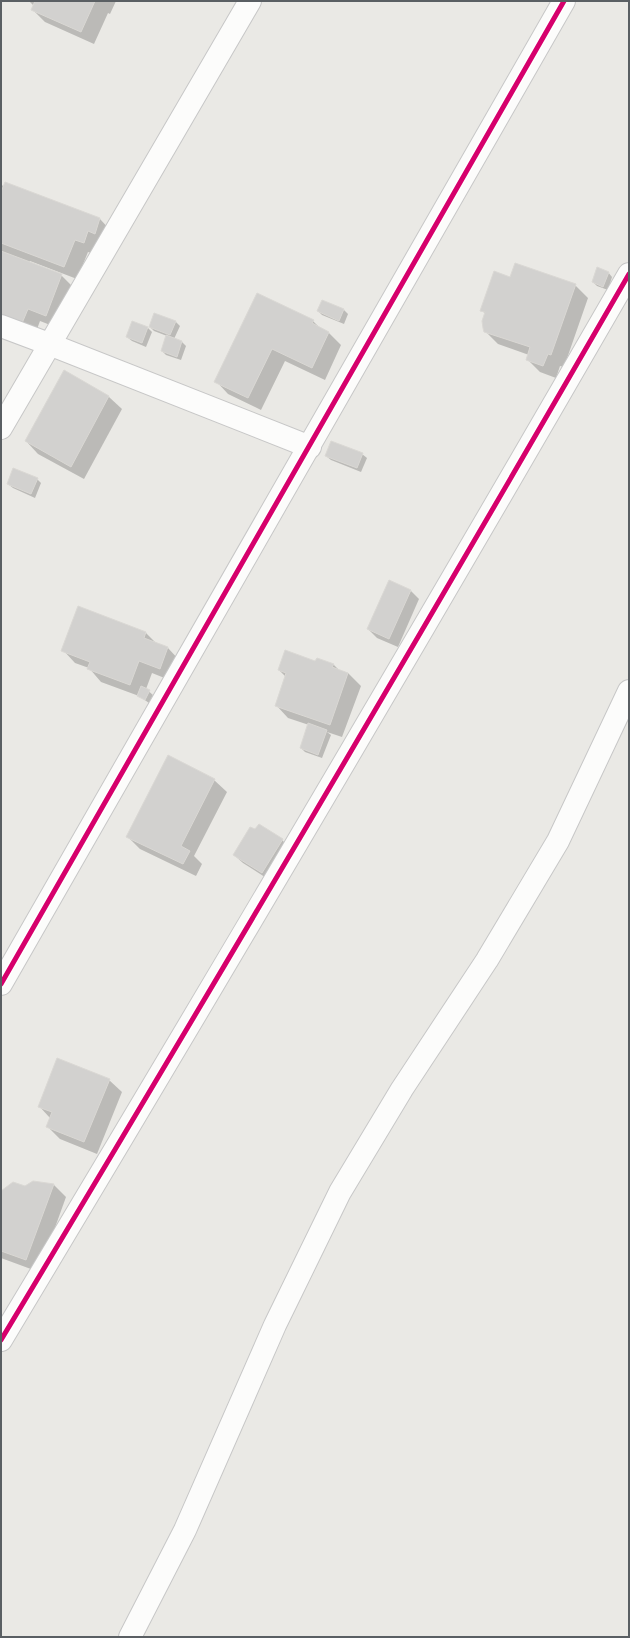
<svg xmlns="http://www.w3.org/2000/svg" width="630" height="1638" font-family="Quicksand,sans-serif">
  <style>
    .shadow { fill: #0003 }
    .building { fill: #d2d1cf; stroke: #dad8d4 }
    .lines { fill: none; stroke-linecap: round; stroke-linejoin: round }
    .street-casing { stroke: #c7c7c7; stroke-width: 24 }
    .street { stroke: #fcfcfb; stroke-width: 22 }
    .cycleway-casing { stroke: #fff; stroke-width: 8 }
    .cycleway { stroke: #d6006c; stroke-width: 5 }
  </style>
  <rect width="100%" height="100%" fill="#eae9e5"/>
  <!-- shadow -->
  <g class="shadow">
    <polygon points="29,1 116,1 110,14 108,13 94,44 45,22 32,9 34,6"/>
    <polygon points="1,184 4,187 5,184 100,219 112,232 97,255 88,252 77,279 30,261 29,263 61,275 74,288 58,328 40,321 33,340 1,327"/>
    <polygon points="608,272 612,277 608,290 597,286 593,282"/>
    <polygon points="510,278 575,285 588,298 564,367 560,366 556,378 540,372 527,359 529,355 498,344 485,331 485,314 482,310"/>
    <polygon points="344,310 348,314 344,324 322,315 318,311"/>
    <polygon points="175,321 180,326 174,339 182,342 186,346 181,360 166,355 162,351 167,336 154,331 150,327"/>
    <polygon points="313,321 320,328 328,332 341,345 325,380 285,361 261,410 228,394 216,381"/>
    <polygon points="148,328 152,332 146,347 132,341 127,337"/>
    <polygon points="64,372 109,397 122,409 84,479 38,454 26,441"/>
    <polygon points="362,454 367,458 361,472 331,460 326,456"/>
    <polygon points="37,479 41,483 35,498 13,488 8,484"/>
    <polygon points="411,591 419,599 398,647 377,638 368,629"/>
    <polygon points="79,607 146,633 157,644 168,648 180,661 172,681 152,673 146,689 153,695 149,703 139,696 101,682 89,668 75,663 63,650"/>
    <polygon points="316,662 333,664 339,670 348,673 361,686 342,737 327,732 331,735 322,758 305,752 301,748 309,725 288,718 276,705 286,677 279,670"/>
    <polygon points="214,780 227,792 194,856 202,864 196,876 140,849 127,836"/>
    <polygon points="256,831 282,840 291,849 271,881 243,863 234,855"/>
    <polygon points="109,1080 122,1092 97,1154 60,1139 47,1126 50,1118 39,1106"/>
    <polygon points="54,1185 66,1197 39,1272 1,1258 1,1192 25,1187"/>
  </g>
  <!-- building -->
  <g class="building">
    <polygon points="35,1 95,1 81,32 31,10"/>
    <polygon points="5,182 100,218 95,234 88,231 84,243 75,240 64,267 1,243 1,192"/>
    <polygon points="1,251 62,274 46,316 28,309 20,328 1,320"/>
    <polygon points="515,263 576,284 551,355 548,354 543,366 526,360 530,347 484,332 483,328 482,321 485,312 480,311 494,271 510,277"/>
    <polygon points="597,267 609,272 603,287 592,282"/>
    <polygon points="257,293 314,320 312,323 329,332 312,368 272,349 248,398 214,382"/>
    <polygon points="322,300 344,309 339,321 317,311"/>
    <polygon points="154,313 176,321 170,335 149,327"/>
    <polygon points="132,321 148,327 142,343 126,337"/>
    <polygon points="166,335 182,341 177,357 161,351"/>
    <polygon points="64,370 109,396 71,467 25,441"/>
    <polygon points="331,441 363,453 357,468 325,456"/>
    <polygon points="13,468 38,478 31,494 7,484"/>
    <polygon points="389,580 411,590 389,639 367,629"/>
    <polygon points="78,606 146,632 144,638 168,647 160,669 139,661 130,685 87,669 90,662 61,651"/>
    <polygon points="285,650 315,661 317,658 334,664 332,667 348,673 330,725 275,706 286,673 278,670"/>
    <polygon points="141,686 150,690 145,700 137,696"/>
    <polygon points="308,723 327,730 318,755 300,748"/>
    <polygon points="168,755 215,779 181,846 190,851 183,864 126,837"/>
    <polygon points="259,824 283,839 262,873 233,855 250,827 255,829"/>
    <polygon points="57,1058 110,1079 84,1142 46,1127 52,1112 38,1107"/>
    <polygon points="33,1181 54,1184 26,1260 1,1251 1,1191 13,1182 25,1186"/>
  </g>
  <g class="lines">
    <defs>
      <g id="street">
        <polyline points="1,326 49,344 310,447"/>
        <polyline points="1,428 250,1"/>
        <polyline points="1,984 564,1"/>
        <path d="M1,1340C213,987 423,631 629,274"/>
        <polyline points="130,1637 185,1530 275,1325 340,1192 402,1089 487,960 558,841 629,691"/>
      </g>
    </defs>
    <!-- street casing -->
    <use href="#street" class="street-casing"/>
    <!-- street -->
    <use href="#street" class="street"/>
    <defs>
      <g id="cycleway">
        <polyline points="1,984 564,1"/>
        <path d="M1,1340C213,987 423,631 629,274"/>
      </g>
    </defs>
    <!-- cycleway casing -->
    <use href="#cycleway" class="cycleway-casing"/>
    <!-- cycleway -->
    <use href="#cycleway" class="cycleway"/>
  </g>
  <!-- border -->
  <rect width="630" height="1638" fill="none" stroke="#5a5f63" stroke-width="4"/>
</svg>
